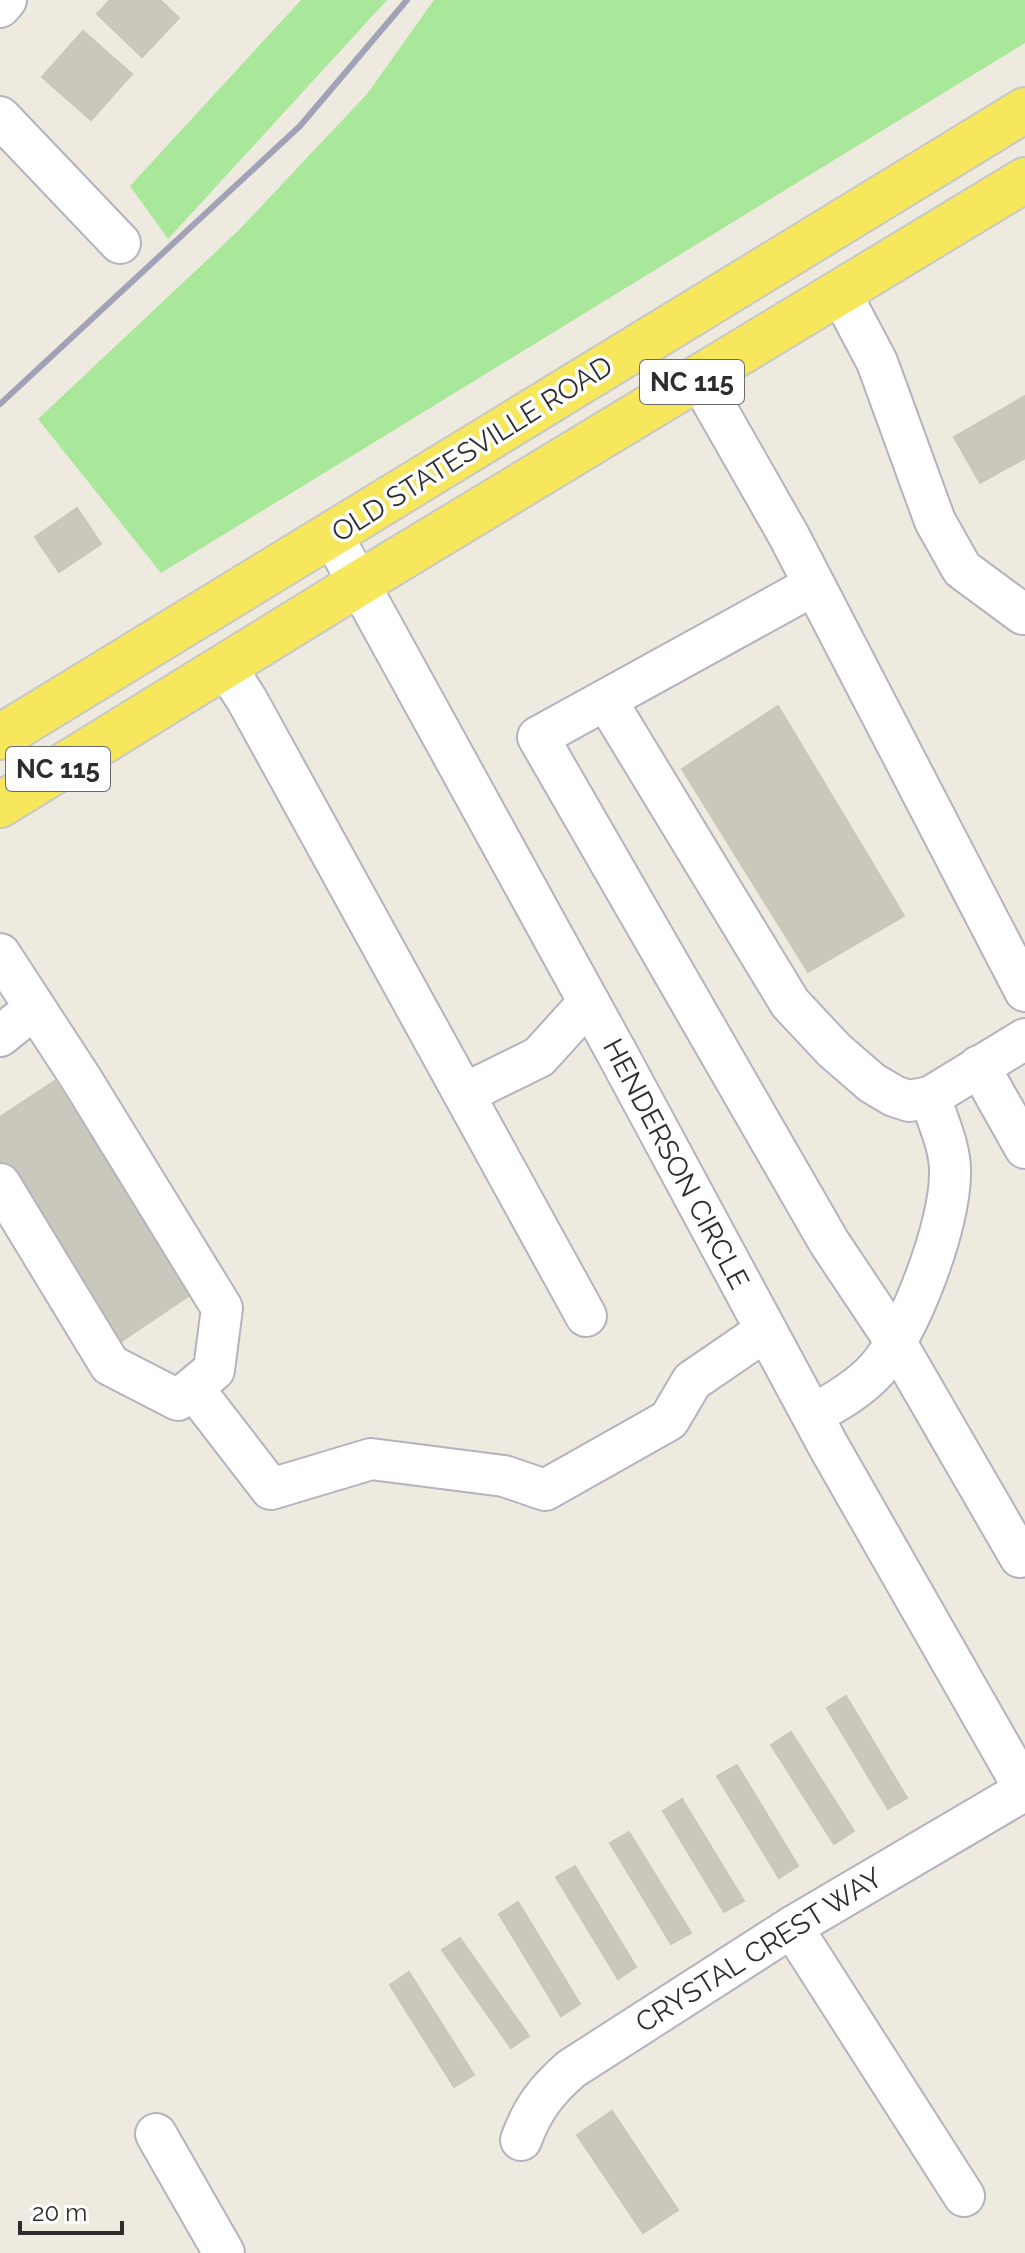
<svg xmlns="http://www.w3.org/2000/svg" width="1025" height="2253" font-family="Raleway,sans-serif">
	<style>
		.green { fill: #a9e79a }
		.building { fill: #cac8bd; stroke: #cac6b8; stroke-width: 2 }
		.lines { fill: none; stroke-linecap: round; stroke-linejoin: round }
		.minor-casing { stroke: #b3b3c0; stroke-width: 44 }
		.major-casing { stroke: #c8c8c8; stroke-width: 48 }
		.minor { stroke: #fff; stroke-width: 40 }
		.major { stroke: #f6e75c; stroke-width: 44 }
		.rail { stroke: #a1a1b7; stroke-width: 6 }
		.labels { text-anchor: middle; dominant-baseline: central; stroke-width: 7; stroke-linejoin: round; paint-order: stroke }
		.shield { fill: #fff; stroke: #6c6c6c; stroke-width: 2 }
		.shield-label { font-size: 26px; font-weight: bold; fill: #2d2d2d }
		.street-label { font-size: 28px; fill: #2d2d2d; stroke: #fff }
	</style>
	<rect width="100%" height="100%" fill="#eeeadf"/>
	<g class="green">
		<polygon points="301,0 387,0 168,239 130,186"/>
		<polygon points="434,0 1025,0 1025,43 161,573 38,419 239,230 367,94"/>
	</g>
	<g class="building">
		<polygon points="110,0 160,0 179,18 142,57 97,14"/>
		<polygon points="83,31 132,74 91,120 42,77"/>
		<polygon points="1025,396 1025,458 980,483 954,437"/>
		<polygon points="77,508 101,544 59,572 35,537"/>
		<polygon points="778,706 904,916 808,972 682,769"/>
		<polygon points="55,1081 193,1293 117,1344 0,1168 0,1117"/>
		<polygon points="846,1696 907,1798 888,1809 827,1708"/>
		<polygon points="791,1732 854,1831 834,1844 771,1745"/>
		<polygon points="737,1765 798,1866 779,1878 717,1776"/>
		<polygon points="682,1799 744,1901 724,1912 663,1811"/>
		<polygon points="629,1832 691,1933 671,1944 610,1843"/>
		<polygon points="575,1866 636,1967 618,1979 556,1877"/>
		<polygon points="518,1902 580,2004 561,2016 499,1914"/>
		<polygon points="460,1938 529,2036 511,2048 442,1950"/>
		<polygon points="409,1972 474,2075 454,2087 390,1985"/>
		<polygon points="612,2111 678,2210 643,2233 577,2135"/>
	</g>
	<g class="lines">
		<defs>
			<g id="minor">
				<polyline points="0,7 6,0"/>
				<polyline points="0,117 120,243"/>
				<polyline points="840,292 877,362 935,521 962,569 1023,614"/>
				<polyline points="699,378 789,536 1025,991"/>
				<polyline points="332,535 618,1055 829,1447 1025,1790"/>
				<polyline points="814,585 538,737 829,1242 895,1341 1020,1557 1025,1554"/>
				<polyline points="225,666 247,700 586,1316"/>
				<polyline points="606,700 790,1003 834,1050 872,1083 894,1096 909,1101 930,1097"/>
				<polyline points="0,954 82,1080 222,1308 214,1370 178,1400 110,1365 0,1184"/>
				<polyline points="0,1036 35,1008"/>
				<polyline points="979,1066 1025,1148"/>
				<polyline points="464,1094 539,1057 589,1002"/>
				<polyline points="193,1388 271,1489 371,1459 504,1476 545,1490 669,1420 692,1381 765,1331"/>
				<path d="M812,1415C835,1403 859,1389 877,1369C910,1332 950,1225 950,1174C951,1148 938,1122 930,1097L1025,1039"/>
				<polyline points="792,1927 964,2196"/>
				<polyline points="156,2134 224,2253"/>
				<path d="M521,2140C533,2108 546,2091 571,2069L792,1927L1025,1790"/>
			</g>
			<g id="major">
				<polyline points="0,737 1025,110"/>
				<polyline points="0,805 358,584 1025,180"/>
			</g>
		</defs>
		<use href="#minor" class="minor-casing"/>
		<use href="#major" class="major-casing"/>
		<use href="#minor" class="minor"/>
		<use href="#major" class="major"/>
		<polyline class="rail" points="0,404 300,126 407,0"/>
	</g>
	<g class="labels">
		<g class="shield">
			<rect x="640" y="360" width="104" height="44" rx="6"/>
			<rect x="6" y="747" width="104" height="44" rx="6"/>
		</g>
		<g class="shield-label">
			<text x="692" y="382">NC 115</text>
			<text x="58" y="769">NC 115</text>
		</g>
		<g class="street-label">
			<text transform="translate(472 449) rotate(-32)">OLD STATESVILLE ROAD</text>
			<text transform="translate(676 1164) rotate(62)">HENDERSON CIRCLE</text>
			<text transform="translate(759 1950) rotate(-32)">CRYSTAL CREST WAY</text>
		</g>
	</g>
	<path d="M20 2221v12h102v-12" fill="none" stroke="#2d2d2d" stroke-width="4"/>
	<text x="32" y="2221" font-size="24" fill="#2d2d2d" stroke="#ffffff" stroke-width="6" paint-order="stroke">20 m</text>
</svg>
